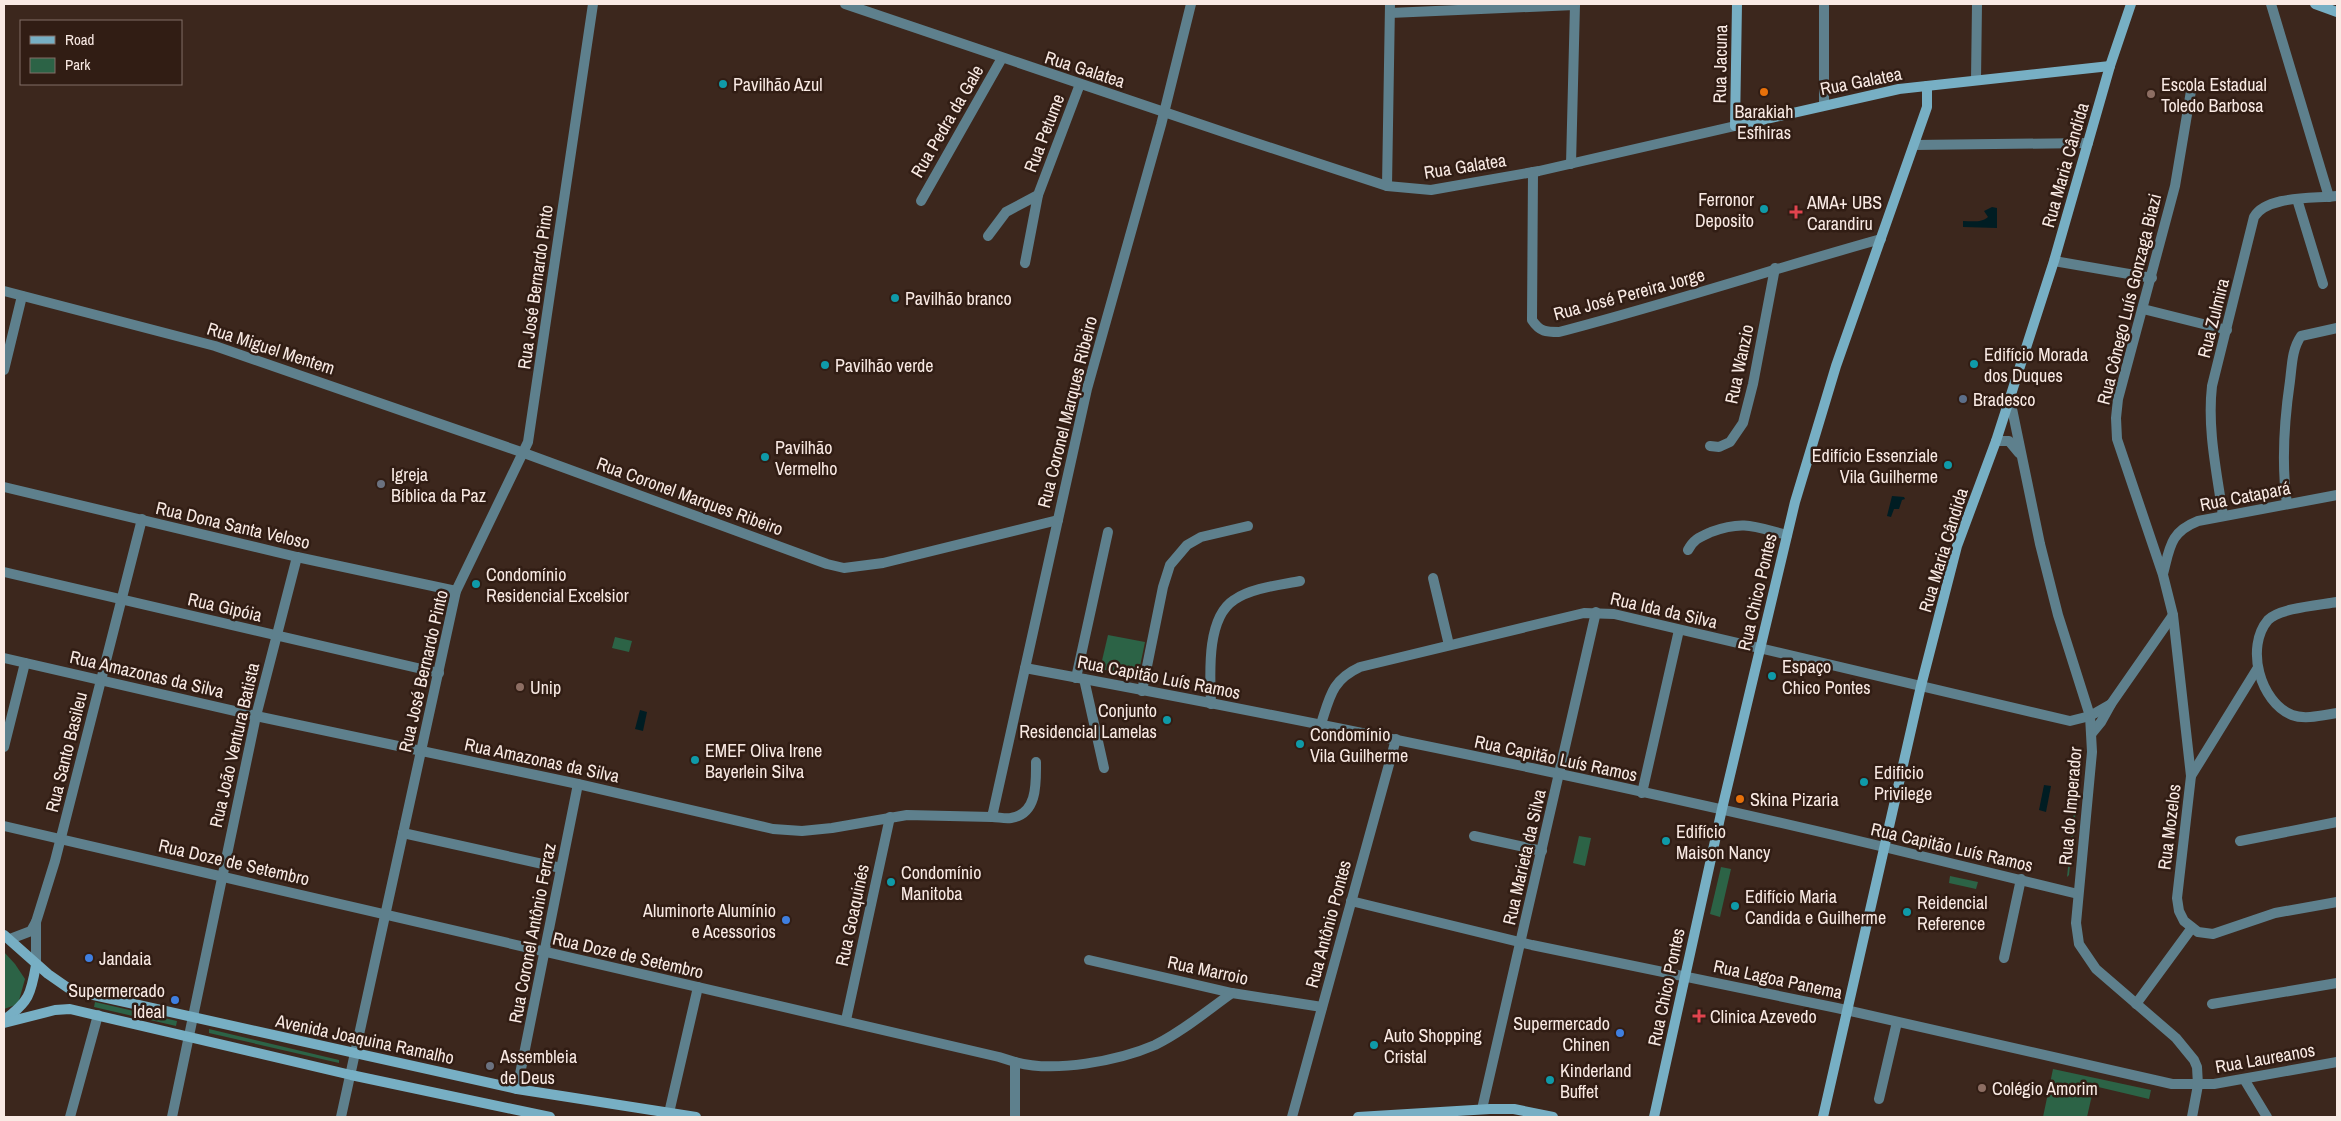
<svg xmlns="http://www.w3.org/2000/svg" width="2341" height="1121" font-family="'Archivo Narrow',sans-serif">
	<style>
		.green { fill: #2c6346 }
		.water { fill: #001d23 }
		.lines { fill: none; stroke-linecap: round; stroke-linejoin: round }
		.minor { stroke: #5e808d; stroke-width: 10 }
		.tertiary { stroke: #5e808d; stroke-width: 10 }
		.secondary { stroke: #77afc4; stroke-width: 10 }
		.culture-dot { fill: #0f9aa8; stroke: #311d14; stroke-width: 2 }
		.food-dot { fill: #e8710a; stroke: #311d14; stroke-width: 2 }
		.education-dot { fill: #8d6e63; stroke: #311d14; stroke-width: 2 }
		.health-dot { fill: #e0444e; stroke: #311d14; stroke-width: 2 }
		.service-dot { fill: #5c6f8a; stroke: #311d14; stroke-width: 2 }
		.worship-dot { fill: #6b7280; stroke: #311d14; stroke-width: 2 }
		.shop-dot { fill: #3f7fe0; stroke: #311d14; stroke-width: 2 }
		.labels { text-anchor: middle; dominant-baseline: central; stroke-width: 5; stroke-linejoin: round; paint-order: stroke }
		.street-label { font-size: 18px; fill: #f9eae4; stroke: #311d14 }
		.poi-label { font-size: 18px; fill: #f9eae4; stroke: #311d14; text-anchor: start }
	</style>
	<rect width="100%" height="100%" fill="#3c271d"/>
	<g class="green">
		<polygon points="1108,635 1145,642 1138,676 1100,669"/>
		<polygon points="615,637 632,641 629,652 612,648"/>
		<polygon points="2076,790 2078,790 2069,875 2067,877"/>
		<polygon points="1579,836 1591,838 1585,866 1573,863"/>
		<polygon points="1721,867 1731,869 1720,917 1710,914"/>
		<polygon points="1950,876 1978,882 1976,889 1949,883"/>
		<polygon points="4,952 15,964 25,979 18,1004 4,1009"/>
		<polygon points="95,1002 177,1021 176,1026 94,1007"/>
		<polygon points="209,1029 339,1060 339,1063 209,1033"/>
		<polygon points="2053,1069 2151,1090 2149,1099 2094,1086 2087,1117 2043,1117"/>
	</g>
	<g class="water">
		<path d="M1992,207L1997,208V228L1963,227V221C1972,221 1981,223 1988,217L1984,211Z"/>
		<polygon points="1892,496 1904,497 1905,499 1902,500 1899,509 1894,509 1891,517 1887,516"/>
		<polygon points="640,710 647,712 643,731 635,729"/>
		<polygon points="2044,785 2051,786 2046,812 2039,810"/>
	</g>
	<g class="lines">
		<g class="minor">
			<polyline points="1824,4 1824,105"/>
			<polyline points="2271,4 2329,197"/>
			<polyline points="1390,13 1575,5"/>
			<polyline points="1976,80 1977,4"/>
			<polyline points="2192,85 2175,186 2118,399 2116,418 2117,439 2163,575 2173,615 2191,776 2177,898 2179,911 2184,921 2198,932 2213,934 2275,913 2337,902"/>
			<polyline points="1914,145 2088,143"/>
			<polyline points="1571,164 1575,4"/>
			<path d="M1533,172L1532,320C1540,332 1546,332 1559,332C1667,304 1773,269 1881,239"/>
			<polyline points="1387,186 1390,4"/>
			<polyline points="2297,199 2323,284"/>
			<polyline points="921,201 1002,58"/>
			<polyline points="988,236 1006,212 1038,195 1080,84"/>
			<polyline points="2054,261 2152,278"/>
			<polyline points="1025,263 1038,195"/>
			<polyline points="2143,309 2227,330"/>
			<polyline points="1710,446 1719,447 1730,442 1743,423 1753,384 1775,268"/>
			<path d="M2287,504C2281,462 2284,422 2290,381C2292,365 2292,349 2301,336L2337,328"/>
			<path d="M2223,516C2217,473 2207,429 2212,386L2254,217C2267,195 2314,199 2337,196"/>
			<path d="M1688,550C1694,539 1700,537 1711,532C1744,520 1755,527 1787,535"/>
			<polyline points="4,572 439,673"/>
			<path d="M2163,574C2170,547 2170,532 2198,521L2337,495"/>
			<polyline points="1433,578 1449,645"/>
			<path d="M2337,602C2321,605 2279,608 2268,620C2245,647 2260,702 2292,715C2305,720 2324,715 2337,713"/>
			<polyline points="4,658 256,716"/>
			<polyline points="1076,678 1108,532"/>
			<polyline points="1084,679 1104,768"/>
			<polyline points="1142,691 1163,587 1170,565 1187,545 1201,537 1248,526"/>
			<path d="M1211,704C1210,675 1206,618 1234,600C1251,588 1280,585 1300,581"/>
			<path d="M1321,724C1330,696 1332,680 1360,667L1584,613L1614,614L2070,721L2090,716L2111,704"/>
			<polyline points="2092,733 2101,722 2111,704 2173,615"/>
			<polyline points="4,747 25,663"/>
			<polyline points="2191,776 2257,669"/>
			<polyline points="1642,793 1679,630"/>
			<path d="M992,817C998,817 1005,819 1011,818C1038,814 1036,782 1036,762"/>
			<polyline points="403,833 561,868"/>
			<polyline points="1474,836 1542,851"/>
			<polyline points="2240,841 2337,822"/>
			<polyline points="1884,847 2078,894"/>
			<polyline points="1351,901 1532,945 1837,1008 2172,1084 2214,1084 2337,1062"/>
			<polyline points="10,939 31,931 36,922"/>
			<polyline points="2004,958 2021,879"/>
			<polyline points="1089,960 1232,993 1322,1007"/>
			<polyline points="36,965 36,922 55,861 142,519"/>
			<polyline points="2136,1004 2191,929"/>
			<polyline points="2212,1004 2337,983"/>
			<path d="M1015,1062C1054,1073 1118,1061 1155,1045C1182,1032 1208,1010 1232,993"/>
			<polyline points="2244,1079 2267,1117"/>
			<polyline points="517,1089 578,784"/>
			<polyline points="1879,1099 1897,1022"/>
			<polyline points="1482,1109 1596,612"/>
			<polyline points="669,1113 698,987"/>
			<polyline points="70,1117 98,1015"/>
			<polyline points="1292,1117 1396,739"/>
		</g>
		<g class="tertiary">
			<polyline points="845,4 1238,137 1387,186 1431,190 1539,171 1735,126"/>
			<polyline points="4,291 215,346 524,453 827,564 844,568 883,563 1058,520"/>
			<polyline points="4,370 22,296"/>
			<polyline points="2010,399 2040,544 2058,615 2090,716 2092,752 2076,923 2079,944 2096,969 2176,1038 2194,1060 2197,1067 2198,1085 2192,1117"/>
			<polyline points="1996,441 2009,441 2019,453"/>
			<polyline points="4,487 297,557 456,591"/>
			<path d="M1025,668C1312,721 1599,779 1884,847"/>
			<polyline points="256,716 578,784 773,829 802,831 832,828 907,815 992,817 1087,389 1161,125 1191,4"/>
			<polyline points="4,826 999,1057 1015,1062 1015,1117"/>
			<polyline points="846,1020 890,817"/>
			<polyline points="172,1117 256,716 297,557"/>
			<polyline points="341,1117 456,591 528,442 593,4"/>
		</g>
		<g class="secondary">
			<polyline points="1737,4 1735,126 1899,89 2110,66"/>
			<polyline points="2315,4 2337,12"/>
			<polyline points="4,935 48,974 71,990 517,1089 696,1117"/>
			<path d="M4,1020C29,1002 31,994 36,965"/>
			<polyline points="4,1023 55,1010 70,1009 351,1075 550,1117"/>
			<polyline points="1358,1117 1490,1109 1514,1109 1553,1117"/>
			<polyline points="1654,1117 1722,809 1795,502 1836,366 1927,107 1927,86"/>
			<polyline points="1823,1117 1921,686 1957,546 1996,441 2054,261 2110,66 2131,4"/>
		</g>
	</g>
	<g class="culture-dot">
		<circle cx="723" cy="84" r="5"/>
		<circle cx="1764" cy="209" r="5"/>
		<circle cx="895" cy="298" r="5"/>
		<circle cx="1974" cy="364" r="5"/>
		<circle cx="825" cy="365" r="5"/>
		<circle cx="765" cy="457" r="5"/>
		<circle cx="1948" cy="465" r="5"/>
		<circle cx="476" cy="584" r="5"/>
		<circle cx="1772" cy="676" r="5"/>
		<circle cx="1167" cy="720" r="5"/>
		<circle cx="1300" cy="744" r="5"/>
		<circle cx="695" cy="760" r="5"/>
		<circle cx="1864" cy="782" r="5"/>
		<circle cx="1666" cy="841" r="5"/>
		<circle cx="891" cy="882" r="5"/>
		<circle cx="1735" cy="906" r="5"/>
		<circle cx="1907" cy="912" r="5"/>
		<circle cx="1374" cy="1045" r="5"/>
		<circle cx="1550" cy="1080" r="5"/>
	</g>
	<g class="food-dot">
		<circle cx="1764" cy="92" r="5"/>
		<circle cx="1740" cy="799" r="5"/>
	</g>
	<g class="education-dot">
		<circle cx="2151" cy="94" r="5"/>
		<circle cx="520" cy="687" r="5"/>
		<circle cx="1982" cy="1088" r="5"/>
	</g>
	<g class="health-dot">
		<path d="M1793.5 204.5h5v5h5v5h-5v5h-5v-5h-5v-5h5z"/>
		<path d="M1696.5 1008.5h5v5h5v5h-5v5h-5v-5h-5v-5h5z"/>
	</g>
	<circle class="service-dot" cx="1963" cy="399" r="5"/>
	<g class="worship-dot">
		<circle cx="381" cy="484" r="5"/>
		<circle cx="490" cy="1066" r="5"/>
	</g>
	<g class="shop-dot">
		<circle cx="786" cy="920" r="5"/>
		<circle cx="89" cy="958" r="5"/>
		<circle cx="175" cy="1000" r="5"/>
		<circle cx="1620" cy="1033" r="5"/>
	</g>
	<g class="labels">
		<g class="street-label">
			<text transform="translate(1720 64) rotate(-89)">Rua Jacuna</text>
			<text transform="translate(1085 69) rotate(18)">Rua Galatea</text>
			<text transform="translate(1861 81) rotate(-11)">Rua Galatea</text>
			<text transform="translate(947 121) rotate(-60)">Rua Pedra da Gale</text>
			<text transform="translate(1044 133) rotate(-69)">Rua Petume</text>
			<text transform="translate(2065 165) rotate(-74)">Rua Maria Cândida</text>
			<text transform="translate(1465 166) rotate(-9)">Rua Galatea</text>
			<text transform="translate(535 287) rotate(-82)">Rua José Bernardo Pinto</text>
			<text transform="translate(1629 294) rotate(-15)">Rua José Pereira Jorge</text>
			<text transform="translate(2129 299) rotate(-76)">Rua Cônego Luís Gonzaga Biazi</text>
			<text transform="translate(2213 318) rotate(-76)">Rua Zulmira</text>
			<text transform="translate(271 348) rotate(18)">Rua Miguel Mentem</text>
			<text transform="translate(1739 364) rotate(-78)">Rua Wanzio</text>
			<text transform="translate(1067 412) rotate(-76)">Rua Coronel Marques Ribeiro</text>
			<text transform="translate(690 496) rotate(20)">Rua Coronel Marques Ribeiro</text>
			<text transform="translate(2245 496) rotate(-11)">Rua Catapará</text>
			<text transform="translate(233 525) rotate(13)">Rua Dona Santa Veloso</text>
			<text transform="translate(1943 550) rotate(-73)">Rua Maria Cândida</text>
			<text transform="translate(1757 592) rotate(-77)">Rua Chico Pontes</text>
			<text transform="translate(225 607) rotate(13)">Rua Gipóia</text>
			<text transform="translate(1664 610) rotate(13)">Rua Ida da Silva</text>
			<text transform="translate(423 671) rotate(-77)">Rua José Bernardo Pinto</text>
			<text transform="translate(147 674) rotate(13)">Rua Amazonas da Silva</text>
			<text transform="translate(1159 677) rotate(11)">Rua Capitão Luís Ramos</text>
			<text transform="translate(234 745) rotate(-77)">Rua João Ventura Batista</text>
			<text transform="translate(66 752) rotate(-76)">Rua Santo Basileu</text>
			<text transform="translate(1556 758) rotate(12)">Rua Capitão Luís Ramos</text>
			<text transform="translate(542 760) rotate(12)">Rua Amazonas da Silva</text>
			<text transform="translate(2070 806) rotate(-85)">Rua do Imperador</text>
			<text transform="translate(2169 827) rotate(-83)">Rua Mozelos</text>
			<text transform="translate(1952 847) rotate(13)">Rua Capitão Luís Ramos</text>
			<text transform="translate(1524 857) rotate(-77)">Rua Marieta da Silva</text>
			<text transform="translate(234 862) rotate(13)">Rua Doze de Setembro</text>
			<text transform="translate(852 915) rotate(-78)">Rua Goaquinés</text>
			<text transform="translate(1328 924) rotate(-75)">Rua Antônio Pontes</text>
			<text transform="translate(532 933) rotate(-79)">Rua Coronel Antônio Ferraz</text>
			<text transform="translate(628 955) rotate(13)">Rua Doze de Setembro</text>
			<text transform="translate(1208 970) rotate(12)">Rua Marroio</text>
			<text transform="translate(1778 979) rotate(12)">Rua Lagoa Panema</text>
			<text transform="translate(1666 987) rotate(-78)">Rua Chico Pontes</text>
			<text transform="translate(365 1039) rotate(12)">Avenida Joaquina Ramalho</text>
			<text transform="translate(2265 1058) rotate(-10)">Rua Laureanos</text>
		</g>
		<g class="poi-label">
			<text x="733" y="84">Pavilhão Azul</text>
			<text x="2161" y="84">Escola Estadual<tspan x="2161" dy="21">Toledo Barbosa</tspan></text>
			<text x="1764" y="111" text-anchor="middle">Barakiah<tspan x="1764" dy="21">Esfhiras</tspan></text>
			<text x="1754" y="199" text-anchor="end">Ferronor<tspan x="1754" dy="21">Deposito</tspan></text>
			<text x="1807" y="202">AMA+ UBS<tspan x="1807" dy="21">Carandiru</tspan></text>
			<text x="905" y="298">Pavilhão branco</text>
			<text x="1984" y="354">Edifício Morada<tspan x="1984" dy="21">dos Duques</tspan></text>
			<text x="835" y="365">Pavilhão verde</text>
			<text x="1973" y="399">Bradesco</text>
			<text x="775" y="447">Pavilhão<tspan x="775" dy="21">Vermelho</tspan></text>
			<text x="1938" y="455" text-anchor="end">Edifício Essenziale<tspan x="1938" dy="21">Vila Guilherme</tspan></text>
			<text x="391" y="474">Igreja<tspan x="391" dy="21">Bíblica da Paz</tspan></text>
			<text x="486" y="574">Condomínio<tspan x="486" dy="21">Residencial Excelsior</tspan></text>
			<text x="1782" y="666">Espaço<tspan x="1782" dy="21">Chico Pontes</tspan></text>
			<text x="530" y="687">Unip</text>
			<text x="1157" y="710" text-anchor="end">Conjunto<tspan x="1157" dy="21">Residencial Lamelas</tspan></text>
			<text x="1310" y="734">Condomínio<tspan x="1310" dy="21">Vila Guilherme</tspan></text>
			<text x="705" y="750">EMEF Oliva Irene<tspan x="705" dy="21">Bayerlein Silva</tspan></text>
			<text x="1874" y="772">Edificio<tspan x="1874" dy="21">Privilege</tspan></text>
			<text x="1750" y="799">Skina Pizaria</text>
			<text x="1676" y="831">Edifício<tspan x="1676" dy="21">Maison Nancy</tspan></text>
			<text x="901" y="872">Condomínio<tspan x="901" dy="21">Manitoba</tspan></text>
			<text x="1745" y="896">Edifício Maria<tspan x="1745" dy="21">Candida e Guilherme</tspan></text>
			<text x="1917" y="902">Reidencial<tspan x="1917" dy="21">Reference</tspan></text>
			<text x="776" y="910" text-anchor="end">Aluminorte Alumínio<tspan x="776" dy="21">e Acessorios</tspan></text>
			<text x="99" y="958">Jandaia</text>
			<text x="165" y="990" text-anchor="end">Supermercado<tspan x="165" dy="21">Ideal</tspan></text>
			<text x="1710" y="1016">Clinica Azevedo</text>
			<text x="1610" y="1023" text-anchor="end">Supermercado<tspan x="1610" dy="21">Chinen</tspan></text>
			<text x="1384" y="1035">Auto Shopping<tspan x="1384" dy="21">Cristal</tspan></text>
			<text x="500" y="1056">Assembleia<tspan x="500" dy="21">de Deus</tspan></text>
			<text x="1560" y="1070">Kinderland<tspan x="1560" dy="21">Buffet</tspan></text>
			<text x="1992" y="1088">Colégio Amorim</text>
		</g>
	</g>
	<rect width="2341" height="1121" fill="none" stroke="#f9eae4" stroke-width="10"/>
	<rect x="20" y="20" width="162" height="65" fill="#311d14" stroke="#816f67"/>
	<rect x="30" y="36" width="25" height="8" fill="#77afc4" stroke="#816f67"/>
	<text x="65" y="45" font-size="15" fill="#f9eae4">Road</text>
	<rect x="30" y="58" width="25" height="15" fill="#2c6346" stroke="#816f67"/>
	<text x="65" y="70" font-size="15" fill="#f9eae4">Park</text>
</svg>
